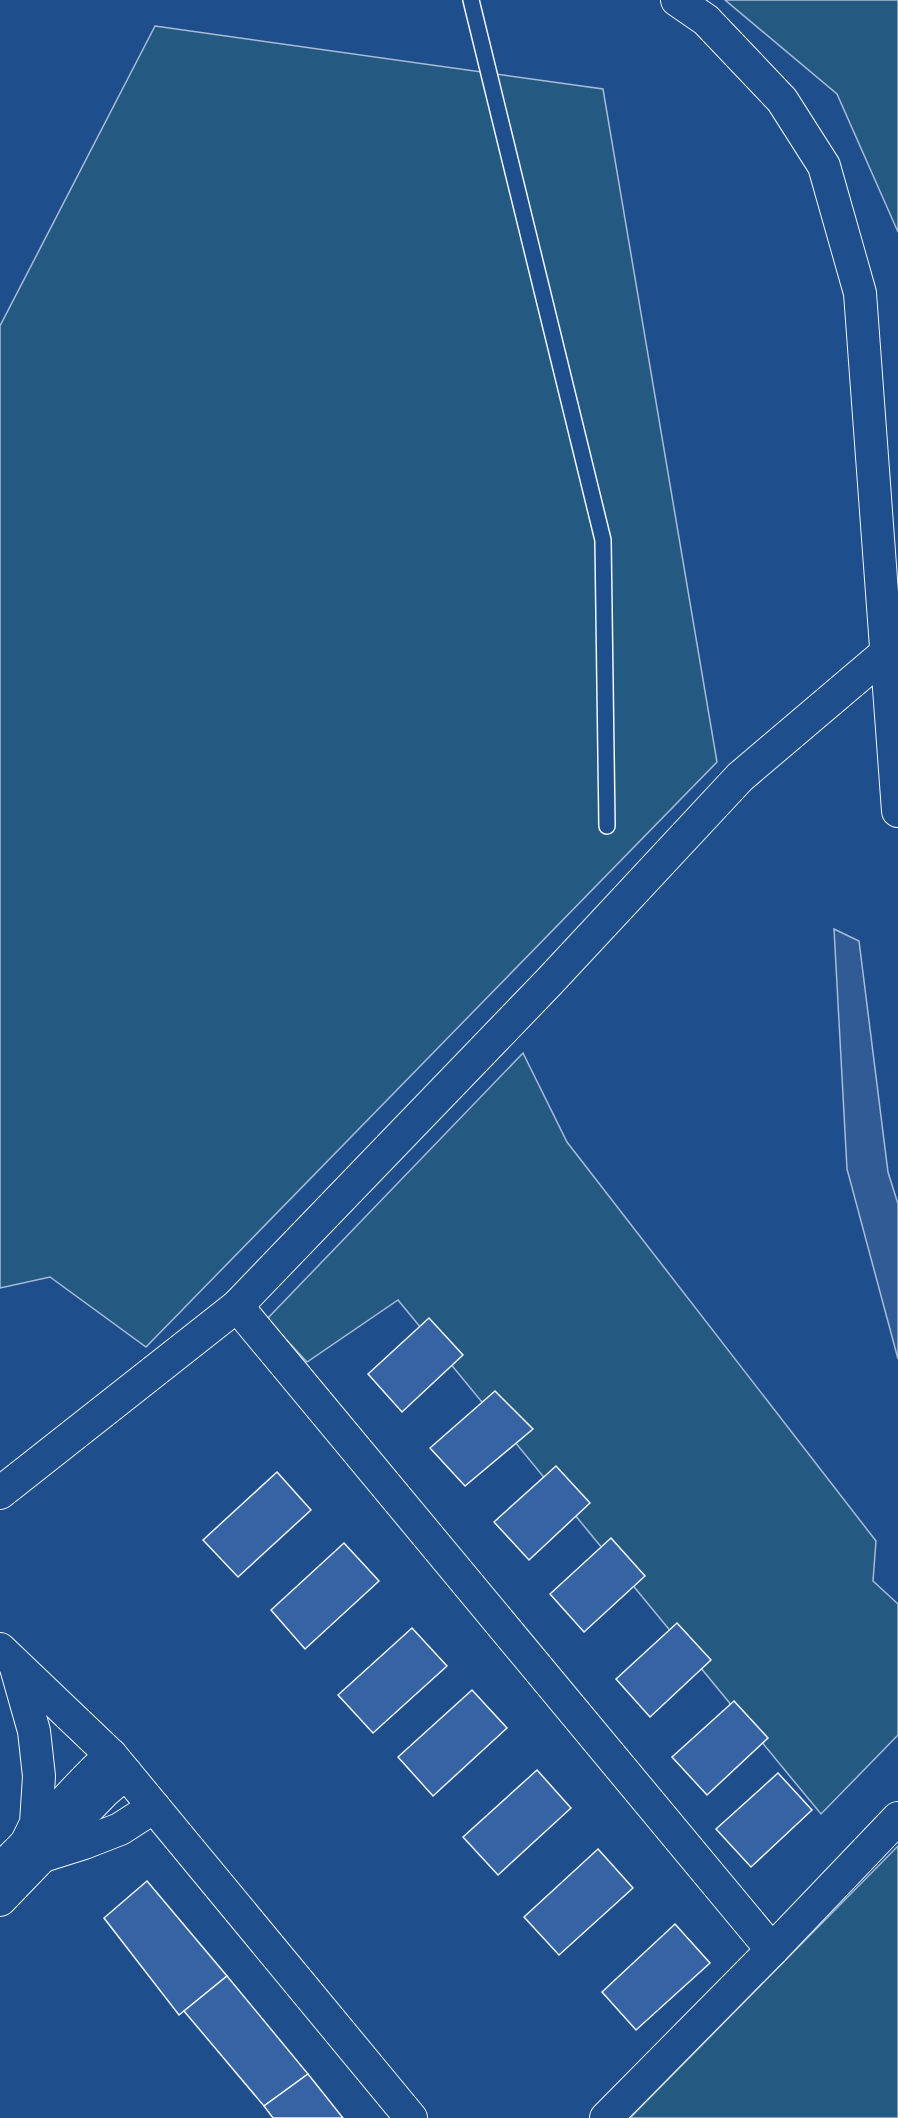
<svg xmlns="http://www.w3.org/2000/svg" width="898" height="2118" font-family="'Fira Sans Condensed',sans-serif">
	<style>
		.green { fill: #245a82; stroke: #a8bbd7; stroke-width: 1.5 }
		.parking { fill: #305b95; stroke: #a8bbd7; stroke-width: 1.5 }
		.building { fill: #3563a3; stroke: #f2f6ff; stroke-width: 1.5 }
		.lines { fill: none; stroke-linecap: round; stroke-linejoin: round }
		.lane-casing { stroke: #f2f6ff; stroke-width: 18 }
		.street-casing { stroke: #f2f6ff; stroke-width: 34 }
		.lane { stroke: #1f4e8c; stroke-width: 15 }
		.street { stroke: #1f4e8c; stroke-width: 32 }
	</style>
	<rect width="100%" height="100%" fill="#1f4e8c"/>
	<g class="green">
		<polygon points="725,0 898,0 898,232 837,94"/>
		<polygon points="155,26 603,89 717,762 146,1347 50,1277 0,1288 0,326"/>
		<polygon points="523,1053 567,1142 876,1541 873,1581 898,1604 898,1735 821,1814 398,1300 307,1362 267,1319"/>
		<polygon points="898,1846 898,2118 630,2118"/>
	</g>
	<polygon class="parking" points="834,929 859,941 888,1172 898,1204 898,1359 847,1169"/>
	<g class="building">
		<polygon points="429,1318 463,1355 402,1412 368,1374"/>
		<polygon points="495,1391 533,1429 465,1486 430,1448"/>
		<polygon points="556,1466 590,1503 529,1560 494,1522"/>
		<polygon points="277,1472 311,1510 238,1577 203,1540"/>
		<polygon points="611,1538 645,1576 584,1632 550,1594"/>
		<polygon points="344,1543 379,1581 305,1649 271,1610"/>
		<polygon points="677,1623 711,1660 650,1717 616,1679"/>
		<polygon points="412,1628 447,1666 373,1733 338,1695"/>
		<polygon points="472,1690 507,1728 433,1796 398,1757"/>
		<polygon points="734,1701 768,1738 707,1795 672,1757"/>
		<polygon points="537,1770 571,1808 498,1875 463,1837"/>
		<polygon points="778,1773 812,1810 751,1867 716,1829"/>
		<polygon points="598,1849 633,1888 559,1955 524,1917"/>
		<polygon points="147,1881 227,1976 179,2015 104,1918"/>
		<polygon points="675,1924 710,1963 636,2030 602,1992"/>
		<polygon points="227,1976 308,2074 264,2106 184,2011"/>
		<polygon points="308,2074 343,2118 273,2118 264,2106"/>
	</g>
	<g class="lines">
		<defs>
			<polyline id="lane" points="471,0 603,540 607,826"/>
			<g id="street">
				<polyline points="677,0 706,20 782,100 824,166 860,293 898,811"/>
				<polyline points="237,1306 772,1950"/>
				<polyline points="0,1493 237,1306 549,982 740,777 886,653 898,647"/>
				<polyline points="0,1649 111,1755 411,2118"/>
				<polyline points="15,1664 34,1731 39,1776 36,1823 24,1848"/>
				<polyline points="46,1855 84,1843 120,1829 154,1807"/>
				<path d="M0,1869C40,1833 71,1790 111,1755"/>
				<polyline points="0,1900 105,1791 126,1773"/>
				<polyline points="606,2118 772,1950 898,1818"/>
			</g>
		</defs>
		<use href="#lane" class="lane-casing"/>
		<use href="#street" class="street-casing"/>
		<use href="#lane" class="lane"/>
		<use href="#street" class="street"/>
	</g>
</svg>
